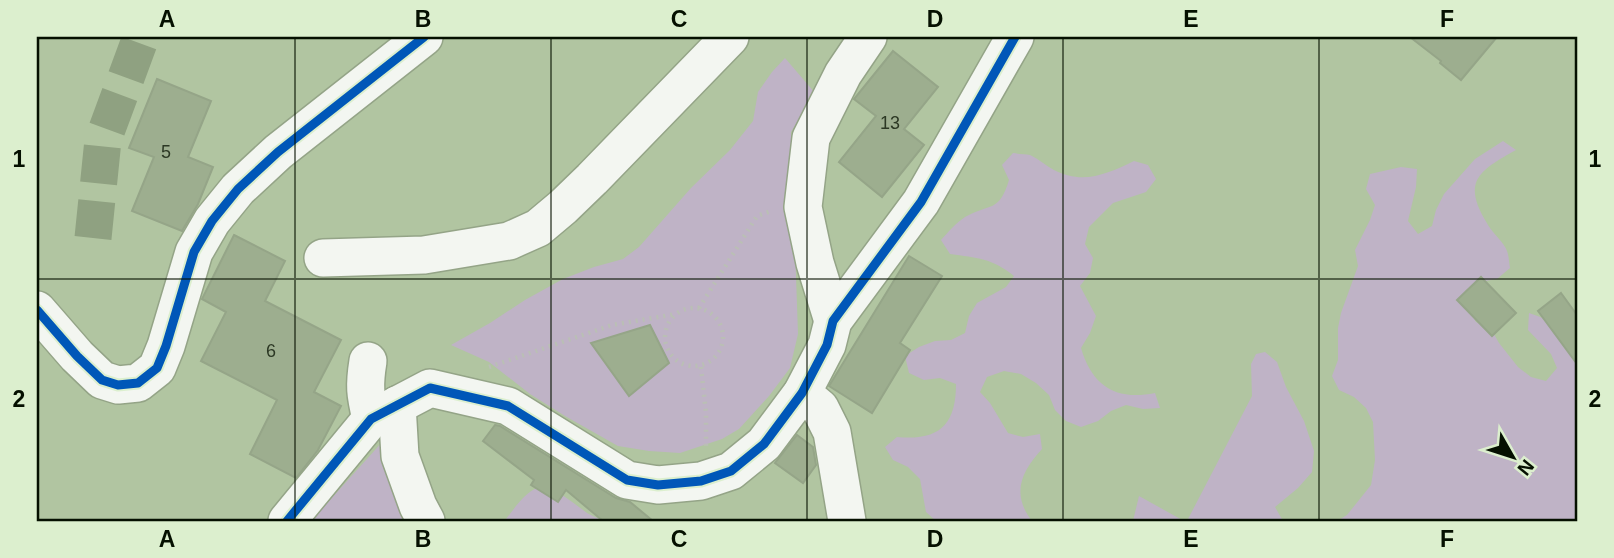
<svg xmlns="http://www.w3.org/2000/svg" width="1614" height="558" font-family="Helvetica,sans-serif">
	<style>
		.green { fill: #bfb3c6 }
		.building { fill: #9dae8f; stroke: #95a588; stroke-width: 2 }
		.lines { fill: none; stroke-linecap: round; stroke-linejoin: round }
		.minor-tunnel { stroke: #8fa181; stroke-width: 37; stroke-dasharray: 37 18; stroke-linecap: butt }
		.minor-casing { stroke: #94a487; stroke-width: 40 }
		.path { stroke: #babfb5; stroke-width: 4.5; stroke-dasharray: 2 5; stroke-linecap: butt }
		.minor { stroke: #f3f6f1; stroke-width: 37 }
		.cycleway-casing { stroke: #dcefce; stroke-width: 13 }
		.cycleway { stroke: #0057b8; stroke-width: 9 }
		.grid { fill: none; stroke: #051000; stroke-width: 2; stroke-opacity: 0.55 }
		.labels { text-anchor: middle; dominant-baseline: central; stroke-width: 5; stroke-linejoin: round; paint-order: stroke }
		.number-label { font-size: 18px; fill: #2c3824 }
		.neatline { fill: none; stroke: #051000; stroke-width: 2.5 }
		.grid-label { font-size: 23px; text-anchor: middle; font-weight: bold; fill: #051000 }
	</style>
	<rect width="100%" height="100%" fill="#b1c5a1"/>
	<g class="green">
		<polygon points="785,58 815,93 791,132 798,334 790,368 769,396 739,429 722,439 680,453 649,451 618,446 565,416 530,394 489,362 451,345 490,323 525,300 563,279 594,267 623,259 639,247 691,188 730,150 753,121 758,92 772,72"/>
		<path d="M1503,141L1516,150C1478,171 1461,182 1488,225C1493,234 1504,242 1507,251C1509,256 1509,263 1510,268L1497,279L1479,282L1465,291L1467,307L1476,322L1491,329L1499,343L1518,367L1531,377L1546,381L1557,368L1551,354L1528,330L1529,313L1543,318L1577,353V521H1337L1347,515L1371,485L1375,460L1373,422L1366,408L1354,397L1339,390L1332,376L1338,360V328L1341,313L1358,266L1355,250L1370,220L1375,205L1366,189L1370,174L1401,167L1417,169L1416,187L1408,221L1418,234L1432,226L1436,210L1444,194L1475,159Z"/>
		<path d="M1013,153C1019,154 1025,154 1030,155C1039,159 1046,166 1054,170C1083,185 1107,174 1134,161L1148,165L1156,179L1146,192L1113,203L1089,227L1085,244L1093,258L1090,273L1080,286L1096,316L1090,333L1081,348C1092,386 1116,401 1155,393L1160,408L1143,409L1126,405L1111,411L1098,421L1081,427L1066,421L1055,410L1049,395L1036,383L1021,374L1004,371L987,377L980,392L990,403L1008,433L1023,437L1040,434L1042,449C1021,472 1011,494 1032,521H936L926,512L920,479L908,467L893,460L885,447L897,437C939,441 956,425 956,384L940,378L924,380L909,373L905,356L919,347L935,341L951,340L965,333L969,316L977,303L1006,287L1014,276C992,258 977,258 950,254L941,240C948,232 956,223 965,217C990,203 999,213 1009,180L1002,165Z"/>
		<polygon points="1265,352 1277,362 1286,387 1304,421 1314,451 1312,472 1298,488 1275,507 1283,521 1187,521 1252,396 1251,364 1256,354"/>
		<polygon points="384,440 412,521 311,521"/>
		<path d="M547,485C561,494 574,503 587,513C592,516 598,518 603,521H507L506,519C518,504 527,488 547,485Z"/>
		<polygon points="1139,496 1184,521 1133,521"/>
	</g>
	<g class="building">
		<polygon points="1410,37 1497,37 1461,80 1440,63 1441,61"/>
		<polygon points="893,51 938,87 904,129 924,145 882,197 839,162 876,116 854,99"/>
		<polygon points="157,79 211,101 188,157 213,167 198,204 182,231 132,211 154,157 129,148"/>
		<polygon points="234,235 285,261 265,301 341,340 314,392 341,406 318,450 296,478 250,454 277,400 201,361 226,312 202,299"/>
		<polygon points="909,256 942,276 900,343 910,350 872,413 829,386"/>
		<polygon points="1481,277 1516,313 1492,336 1457,300"/>
		<polygon points="1561,293 1577,315 1577,364 1538,311"/>
		<polygon points="650,325 669,363 629,396 591,343"/>
		<polygon points="495,425 500,426 616,498 630,502 653,521 603,521 566,490 558,502 531,485 534,480 483,441"/>
		<polygon points="797,435 813,447 816,465 803,483 775,463"/>
	</g>
	<g class="lines">
		<polyline class="minor-tunnel" points="93,238 103,140 141,37"/>
		<defs>
			<g id="minor">
				<polyline points="323,258 424,255 509,241 538,228 563,207 592,179 730,37"/>
				<polyline points="37,310 77,356 102,380 118,385 138,383 157,368 166,346 194,252 212,221 238,189 278,152 424,37"/>
				<polyline points="833,321 815,263 803,207 811,138 843,74 868,37"/>
				<path d="M368,361C364,386 365,394 371,419"/>
				<polyline points="802,393 820,408 832,432 847,521"/>
				<polyline points="397,405 400,456 418,506 426,521"/>
				<polyline points="287,521 371,419 430,388 508,406 627,480 658,485 701,481 731,471 764,444 802,393 827,345 833,321 921,202 1015,37"/>
			</g>
		</defs>
		<use href="#minor" class="minor-casing"/>
		<g class="path">
			<circle cx="694" cy="337" r="29"/>
			<polyline points="699,308 757,216 771,211"/>
			<polyline points="489,367 612,325 676,314"/>
			<polyline points="701,367 706,413 706,446"/>
		</g>
		<use href="#minor" class="minor"/>
		<defs>
			<g id="cycleway">
				<polyline points="37,310 77,356 102,380 118,385 138,383 157,368 166,346 194,252 212,221 238,189 278,152 424,37"/>
				<polyline points="287,521 371,419 430,388 508,406 627,480 658,485 701,481 731,471 764,444 802,393 827,345 833,321 921,202 1015,37"/>
			</g>
		</defs>
		<use href="#cycleway" class="cycleway-casing"/>
		<use href="#cycleway" class="cycleway"/>
	</g>
	<path class="grid" d="M295,37V521M551,37V521M807,37V521M1063,37V521M1319,37V521M37,279H1577"/>
	<g class="labels">
		<g class="number-label">
			<text x="890" y="123">13</text>
			<text x="166" y="152">5</text>
			<text x="271" y="351">6</text>
		</g>
	</g>
	<rect width="1614" height="558" fill="none" stroke="#dcefce" stroke-width="77"/>
	<g transform="translate(1513 457) rotate(129)" stroke="#dcefce" stroke-width="5" paint-order="stroke">
	<path d="M0-5L12 26L0 18L-12 26Z" fill="#051000"/>
	<text y="-10" font-size="19" font-weight="bold" text-anchor="middle" fill="#051000">N</text>
	</g>
	<rect x="38" y="38" width="1538" height="482" class="neatline"/>
	<g class="grid-label">
		<text x="167" y="27">A</text>
		<text x="423" y="27">B</text>
		<text x="679" y="27">C</text>
		<text x="935" y="27">D</text>
		<text x="1191" y="27">E</text>
		<text x="1447" y="27">F</text>
		<text x="19" y="167">1</text>
		<text x="1595" y="167">1</text>
		<text x="19" y="407">2</text>
		<text x="1595" y="407">2</text>
		<text x="167" y="547">A</text>
		<text x="423" y="547">B</text>
		<text x="679" y="547">C</text>
		<text x="935" y="547">D</text>
		<text x="1191" y="547">E</text>
		<text x="1447" y="547">F</text>
	</g>
</svg>
